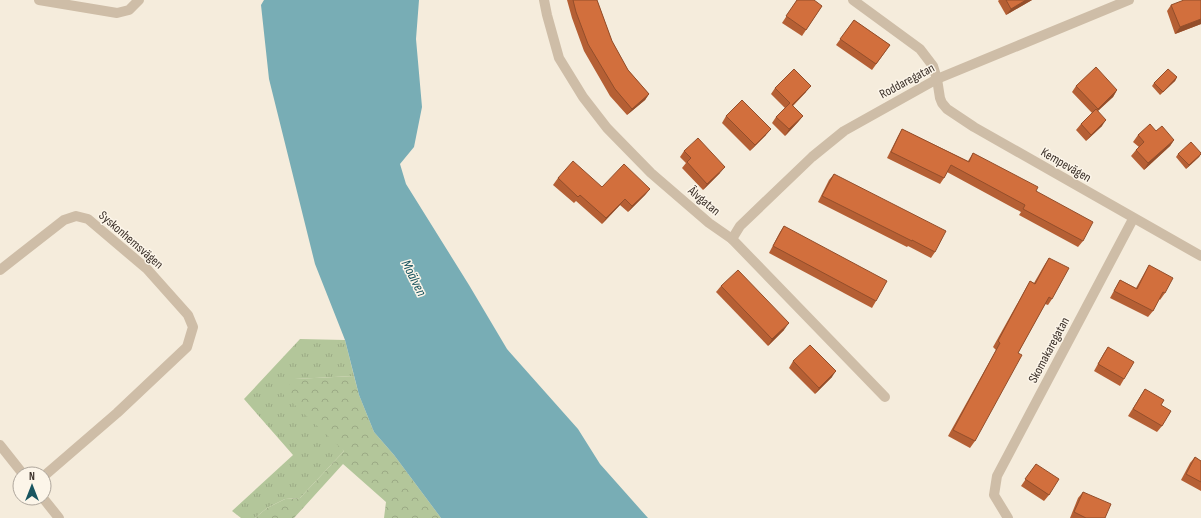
<svg xmlns="http://www.w3.org/2000/svg" width="1201" height="518" font-family="'Sofia Sans Condensed',sans-serif">
	<style>
		.grass { fill: url(#grass-tufts) }
		.forest { fill: url(#forest-crowns) }
		.water { fill: #78adb5 }
		.lines { fill: none; stroke-linecap: round; stroke-linejoin: round }
		.minor { stroke: #cebda7; stroke-width: 10 }
		.wall { fill: #b55f34 }
		.shaded-wall { fill: #934e2b }
		.building { fill: #d26f3d; stroke: #934e2b }
		.labels { text-anchor: middle; dominant-baseline: central; stroke-width: 3; stroke-linejoin: round; paint-order: stroke }
		.street-label { font-size: 13px; fill: #3a2f28; stroke: #fcf5e9 }
		.water-label { font-size: 14px; font-style: italic; fill: #195560; stroke: #fcf5e9 }
	</style>
	<defs>
		<pattern id="grass-tufts" width="24" height="20" patternUnits="userSpaceOnUse"><rect width="24" height="20" fill="#b3c69a"/><path d="M3 7l-1-3M5 7V3M7 7l1-3M15 17l-1-3M17 17v-4M19 17l1-3" fill="none" stroke="#9baa85"/></pattern>
		<pattern id="forest-crowns" width="20" height="18" patternUnits="userSpaceOnUse"><rect width="20" height="18" fill="#b3c69a"/><path d="M2 6a3 3 0 1 1 6 0M12 15a3 3 0 1 1 6 0" fill="none" stroke="#9baa85"/></pattern>
	</defs>
	<rect width="100%" height="100%" fill="#f5ecdc"/>
	<polygon class="grass" points="300,339 345,340 354,376 295,379 344,451 300,498 285,499 267,508 255,518 241,518 232,511 293,455 244,399"/>
	<polygon class="forest" points="354,376 359,395 374,432 394,455 441,518 384,518 386,502 343,464 294,518 255,518 267,508 285,499 300,498 344,451 282,393 294,379"/>
	<polygon class="water" points="264,0 419,0 416,39 422,107 414,147 400,164 406,184 469,285 507,349 578,429 600,464 648,518 441,518 394,455 374,432 359,395 345,340 315,264 269,79 261,5"/>
	<g class="lines">
		<g class="minor">
			<polyline points="39,0 117,13 129,10 139,0"/>
			<polyline points="544,0 547,15 559,58 583,97 607,128 651,173 709,223 732,239 885,397"/>
			<polyline points="853,0 920,49 933,66 937,79 940,98 942,103 947,109 974,127 1201,256"/>
			<polyline points="732,239 740,226 812,157 844,131 937,79 1129,0"/>
			<polyline points="0,270 64,220 76,216 88,219 147,269 188,315 193,327 187,347 117,413 44,476"/>
			<polyline points="0,445 23,474"/>
			<polyline points="43,498 59,518"/>
			<polyline points="1008,518 994,495 997,476 1133,219"/>
		</g>
	</g>
	<g class="wall">
		<polygon points="567,0 597,0 612,41 628,70 649,94 645,100 627,115 610,96 584,51 572,18"/>
		<polygon points="797,0 822,6 802,36 782,23"/>
		<polygon points="999,0 1032,0 1006,15 998,1"/>
		<polygon points="1201,0 1201,24 1175,34 1167,11 1171,5"/>
		<polygon points="854,20 890,45 872,70 836,45"/>
		<polygon points="1177,77 1175,81 1160,95 1152,86 1154,83"/>
		<polygon points="1076,86 1117,90 1113,97 1098,111 1102,126 1086,141 1076,130 1081,124 1092,113 1072,92"/>
		<polygon points="775,88 806,92 793,106 803,116 798,122 785,136 772,123 776,117 785,108 771,94"/>
		<polygon points="726,116 766,135 750,151 722,123"/>
		<polygon points="902,129 968,161 973,153 1036,191 1083,241 1078,247 1019,215 1021,212 947,172 944,178 940,184 887,158 898,136"/>
		<polygon points="1156,131 1174,140 1170,146 1144,170 1131,156 1136,150 1139,147 1133,142 1138,135"/>
		<polygon points="684,151 720,173 703,190 682,168 686,163 680,157"/>
		<polygon points="1178,154 1201,154 1199,157 1186,169 1176,157"/>
		<polygon points="834,174 935,252 931,258 908,246 907,247 818,202 829,180"/>
		<polygon points="558,178 602,187 650,189 645,195 628,212 620,205 602,224 576,201 574,203 553,185"/>
		<polygon points="784,226 876,301 872,308 769,253 780,232"/>
		<polygon points="1049,258 1052,299 1048,305 1045,304 1018,353 975,441 970,448 948,436 996,350 993,347 1026,288 1030,281 1034,283 1045,264"/>
		<polygon points="1149,265 1165,293 1160,300 1159,299 1153,311 1148,317 1110,298 1116,287 1120,280 1136,288 1145,272"/>
		<polygon points="721,286 784,330 768,346 716,292"/>
		<polygon points="1108,347 1124,379 1120,386 1094,371 1104,353"/>
		<polygon points="793,361 832,377 815,394 789,368"/>
		<polygon points="1145,389 1161,405 1162,426 1157,432 1128,416"/>
		<polygon points="1195,457 1201,461 1201,491 1181,480 1190,463"/>
		<polygon points="1036,464 1049,495 1044,501 1021,486"/>
		<polygon points="1083,492 1105,518 1070,518 1078,498"/>
	</g>
	<g class="shaded-wall">
		<polygon points="1026,0 1032,0 1006,15 1011,9"/>
		<polygon points="1201,19 1201,24 1175,34 1180,27"/>
		<polygon points="1177,77 1175,81 1160,95 1163,92"/>
		<polygon points="811,86 806,92 787,111 792,105"/>
		<polygon points="1117,90 1113,97 1093,115 1098,109"/>
		<polygon points="649,94 645,100 627,115 632,109"/>
		<polygon points="803,116 798,122 785,136 789,129"/>
		<polygon points="1106,120 1102,126 1086,141 1091,135"/>
		<polygon points="771,129 766,135 750,151 755,145"/>
		<polygon points="1174,140 1170,146 1144,170 1148,163"/>
		<polygon points="1201,154 1199,157 1186,169 1189,165"/>
		<polygon points="725,167 720,173 703,190 707,184"/>
		<polygon points="650,189 645,195 628,212 632,206"/>
		<polygon points="625,199 620,205 602,224 606,218"/>
		<polygon points="789,323 784,330 768,346 772,339"/>
		<polygon points="836,371 832,377 815,394 819,388"/>
	</g>
	<g class="building">
		<polygon points="573,0 597,0 612,41 628,70 649,94 632,109 615,89 588,44 576,12"/>
		<polygon points="797,0 814,0 822,6 806,30 786,16"/>
		<polygon points="1006,0 1026,0 1011,9"/>
		<polygon points="1184,0 1201,0 1201,19 1180,27 1171,5"/>
		<polygon points="854,20 890,45 876,64 840,39"/>
		<polygon points="1096,67 1117,90 1098,109 1076,86"/>
		<polygon points="794,69 811,86 792,105 803,116 789,129 776,117 790,103 775,88"/>
		<polygon points="1168,69 1177,77 1163,92 1154,83"/>
		<polygon points="742,100 771,129 755,145 726,116"/>
		<polygon points="1096,109 1106,120 1091,135 1081,124"/>
		<polygon points="1150,124 1156,131 1162,126 1174,140 1148,163 1136,150 1144,142 1138,135"/>
		<polygon points="902,129 969,162 973,153 1038,187 1036,191 1093,222 1083,241 1023,209 1025,205 951,165 944,178 891,152"/>
		<polygon points="698,138 725,167 707,184 687,162 691,158 684,151"/>
		<polygon points="1191,142 1201,153 1201,154 1189,165 1178,154"/>
		<polygon points="573,161 602,187 624,164 650,189 632,206 625,199 606,218 580,195 578,197 558,178"/>
		<polygon points="834,174 946,231 935,252 912,240 912,241 822,196"/>
		<polygon points="784,226 887,281 876,301 773,246"/>
		<polygon points="1049,258 1069,268 1052,299 1049,297 1018,353 1022,355 975,441 953,430 1000,343 998,341 1030,281 1035,284"/>
		<polygon points="1149,265 1173,278 1165,293 1163,292 1153,311 1114,291 1120,280 1137,289"/>
		<polygon points="738,270 789,323 772,339 721,286"/>
		<polygon points="810,345 836,371 819,388 793,361"/>
		<polygon points="1108,347 1134,362 1124,379 1098,364"/>
		<polygon points="1145,389 1164,400 1161,405 1171,411 1162,426 1133,409"/>
		<polygon points="1195,457 1201,461 1201,482 1186,474"/>
		<polygon points="1036,464 1059,479 1049,495 1025,479"/>
		<polygon points="1083,492 1111,504 1105,518 1086,518 1074,512"/>
	</g>
	<g class="labels">
		<g class="street-label">
			<text transform="translate(907 81) rotate(-28)">Roddaregatan</text>
			<text transform="translate(1066 165) rotate(30)">Kempevägen</text>
			<text transform="translate(704 201) rotate(40)">Älvgatan</text>
			<text transform="translate(131 240) rotate(41)">Syskonhemsvägen</text>
			<text transform="translate(1049 350) rotate(-62)">Skomakaregatan</text>
		</g>
		<g class="water-label">
			<text transform="translate(414 278) rotate(63)">Moälven</text>
		</g>
	</g>
	<g transform="translate(32 486)"><circle r="19" fill="#fcf5e9" stroke="#aea69c"/>
	<path d="M0-3L7 15L0 10L-7 15Z" fill="#195560"/>
	<text y="-6" font-size="11" font-weight="bold" text-anchor="middle" fill="#3a2f28">N</text>
	</g>
</svg>
